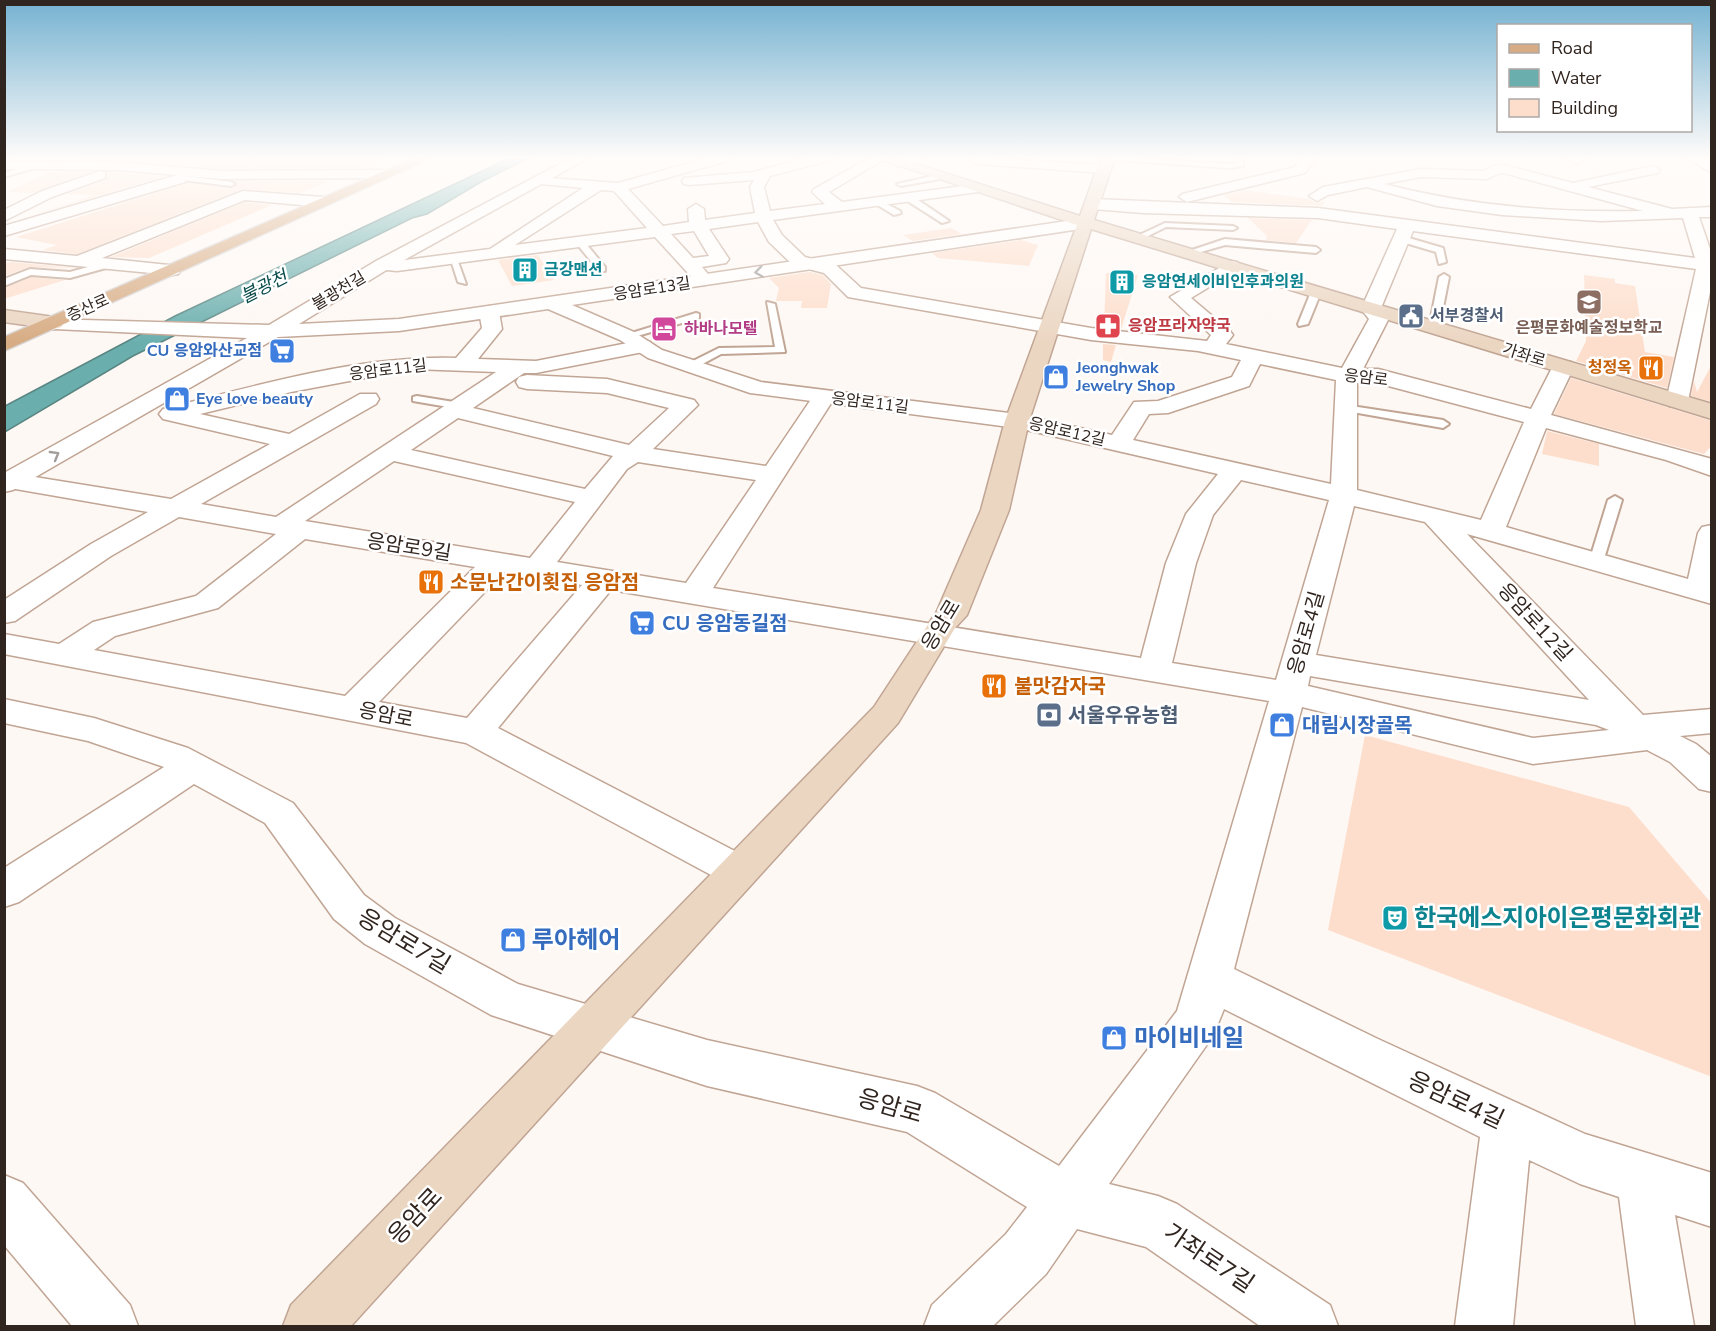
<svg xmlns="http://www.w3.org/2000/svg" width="1716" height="1331" font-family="'Nunito Sans','Noto Sans KR',sans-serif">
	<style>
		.water { fill: #6aafae; stroke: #598683; stroke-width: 1.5 }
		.building { fill: #fddecc }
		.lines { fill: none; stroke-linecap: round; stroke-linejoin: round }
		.service-casing { stroke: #c1a594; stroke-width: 4 }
		.minor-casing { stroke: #c1a594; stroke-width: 3 }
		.tertiary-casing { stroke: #c1a594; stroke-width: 3 }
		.secondary-casing { stroke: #c1a594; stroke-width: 3 }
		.primary-casing { stroke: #d6d3d2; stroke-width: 3 }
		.service { fill: #fff; fill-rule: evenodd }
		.minor { fill: #fff; fill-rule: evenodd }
		.tertiary { fill: #fff; fill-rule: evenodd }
		.secondary { fill: #ebd6c2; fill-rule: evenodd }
		.primary { fill: #d7ac84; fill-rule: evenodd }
		.oneway { stroke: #a29d9a }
		.labels { text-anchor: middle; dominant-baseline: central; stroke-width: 5; stroke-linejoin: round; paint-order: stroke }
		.far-culture-label { font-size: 16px; font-weight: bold; fill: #0d838f; stroke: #fff; text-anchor: start }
		.far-street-label { font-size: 16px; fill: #31251f; stroke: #fff }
		.far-service-label { font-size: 16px; font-weight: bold; fill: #4e5e75; stroke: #fff; text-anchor: start }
		.far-health-label { font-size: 16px; font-weight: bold; fill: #be3a42; stroke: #fff; text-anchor: start }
		.far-education-label { font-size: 16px; font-weight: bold; fill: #785e54; stroke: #fff }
		.far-hotel-label { font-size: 16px; font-weight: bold; fill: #b23c85; stroke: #fff; text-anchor: start }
		.far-shop-label { font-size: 16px; font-weight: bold; fill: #366cbe; stroke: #fff; text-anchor: start }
		.far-food-label { font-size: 16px; font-weight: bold; fill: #c56008; stroke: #fff; text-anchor: end }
		.far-water-label { font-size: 18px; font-style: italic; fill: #0a4b4b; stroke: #fff }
		.street-label { font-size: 20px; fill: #31251f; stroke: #fff }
		.food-label { font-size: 20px; font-weight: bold; fill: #c56008; stroke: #fff; text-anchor: start }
		.shop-label { font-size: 20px; font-weight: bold; fill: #366cbe; stroke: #fff; text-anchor: start }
		.service-label { font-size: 20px; font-weight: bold; fill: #4e5e75; stroke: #fff; text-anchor: start }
		.near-culture-label { font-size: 24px; font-weight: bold; fill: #0d838f; stroke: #fff; text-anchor: start }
		.near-shop-label { font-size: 24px; font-weight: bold; fill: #366cbe; stroke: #fff; text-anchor: start }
		.near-street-label { font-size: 24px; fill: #31251f; stroke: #fff }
	</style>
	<rect width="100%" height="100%" fill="#fef8f4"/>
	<polygon class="water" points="512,157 531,157 481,182 427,214 412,218 133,356 5,432 5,406 175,316"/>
	<g class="building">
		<polygon points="80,157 247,157 252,162 259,157 386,158 361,168 222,169 118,160 75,159"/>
		<polygon points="49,172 90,172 33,193 7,192"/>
		<polygon points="107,172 165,176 37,214 95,195 67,194 106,180"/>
		<polygon points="234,181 330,181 300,193 242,189 77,254 43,250 57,245 16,237 187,183 231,188 237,185"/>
		<polygon points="1245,190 1309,199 1316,203 1325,201 1322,206 1231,202 1224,195"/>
		<polygon points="245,202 272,205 149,258 111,257"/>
		<polygon points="1248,218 1312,220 1296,243 1266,240 1267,236"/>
		<polygon points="951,228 962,234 913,241 903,235"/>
		<polygon points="1021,240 1038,245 1029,266 938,258 932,253"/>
		<polygon points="538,255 554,280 512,286 498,260"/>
		<polygon points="11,262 76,268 30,267 4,276 4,264"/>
		<polygon points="810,272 823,275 831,284 827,308 801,308 802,301 776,301 779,288 769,278"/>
		<polygon points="1106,273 1138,275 1121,329 1104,327"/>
		<polygon points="1584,275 1615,279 1615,283 1635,286 1645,352 1674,357 1667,388 1576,361 1586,341"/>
		<polygon points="31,277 65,280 4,299 4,288"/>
		<polygon points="1103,344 1116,345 1111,362 1103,360"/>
		<polygon points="1712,364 1712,402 1691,396 1694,381 1697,392"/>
		<polygon points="1571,378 1712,421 1712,445 1704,454 1554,414"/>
		<polygon points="1547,431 1599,444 1599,466 1542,454"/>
		<polygon points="1365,735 1629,807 1712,904 1712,1077 1328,930"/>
	</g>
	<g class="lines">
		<defs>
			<g id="service">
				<polygon points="249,157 257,157 252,160"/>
				<polygon points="1237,157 1243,157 1243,166 1229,168 1104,159 1109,157 1229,164 1237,163"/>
				<polygon points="36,164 38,167 4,177 4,173"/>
				<polygon points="942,174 945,178 901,186 897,184"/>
				<polygon points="185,176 231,182 235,184 231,186 182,180"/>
				<polygon points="906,196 912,196 949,221 942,223 906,200"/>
				<polygon points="879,200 900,211 901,213 894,215 876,204"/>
				<polygon points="1165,223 1233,226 1237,228 1233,230 1166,227 1140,240 1133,238"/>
				<polygon points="1402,236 1443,248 1446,262 1439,264 1436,252 1399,241"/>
				<polygon points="1225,239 1316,247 1320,250 1316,253 1225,245 1187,256 1183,253"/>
				<polygon points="577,240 583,240 605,267 605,271 599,271 577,244"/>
				<polygon points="450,257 457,259 466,284 458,282"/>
				<polygon points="110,261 113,262 113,266 70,278 31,275 4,286 4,279 30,269 70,272"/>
				<polygon points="1444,274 1449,277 1439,328 1434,331 1429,328 1439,277"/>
				<polygon points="1316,289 1321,292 1308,324 1299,326 1298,324 1311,292"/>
				<polygon points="767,302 775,304 785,352 721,354 695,368 687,368 687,364 719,348 775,347"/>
				<polygon points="696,313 699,314 699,318 627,339 622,336"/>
				<polygon points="417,396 460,403 466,406 460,409 413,401 413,397"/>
				<polygon points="1345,405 1443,420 1449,424 1443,428 1341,410 1339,408"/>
				<polygon points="1615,496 1622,500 1603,562 1601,565 1591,565 1589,562 1608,500"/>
			</g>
			<g id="minor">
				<path d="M710,157L729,158L727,161L628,189L663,226L689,222L688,209L696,204L704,209L705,220L755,213L750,187L754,180L689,185L684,184L682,181L684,178L754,172L810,157H833L831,160L770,176L764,187L770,211L825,204L812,192L814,189L871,157H888L829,192L842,202L978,184L985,188L978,192L773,220L782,235L805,257L836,265L861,288L1091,328L1207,341L1211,335L1170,297L1231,261L1237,262L1240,266L1237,270L1191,298L1230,331L1233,335L1226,344L1342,368L1369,319L1361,309L1397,229L1318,218L1143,213L1093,209L1085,204L1093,199L1318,208L1695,258L1683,218L1601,221L1502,215L1437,206L1367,187L1328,195L1317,201L1309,196L1323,187L1421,169L1484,171L1492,166L1504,165L1573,183L1653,166L1660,170L1658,173L1588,187L1672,209L1712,207V217H1699L1712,255V282L1688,401L1685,406H1669L1666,401L1696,269L1413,231L1381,308L1389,318L1363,369H1378L1531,409L1555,362H1571L1574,367L1551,415L1712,459V476L1666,460L1546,428L1506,527L1688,579L1698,533L1702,527L1712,525V604L1467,534L1643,715L1712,709V733L1680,736L1696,744L1712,757V792L1699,789L1670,762L1647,750L1533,764L1302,707L1234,969L1378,1039L1585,1134L1712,1173V1227L1675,1215L1694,1326H1636L1619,1197L1580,1184L1529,1160L1513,1326H1455L1480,1137L1224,1009L1213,1036L1109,1184L1158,1196L1177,1204L1330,1305L1338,1326H1260L1146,1247L1077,1229L1046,1274L993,1326H924L932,1305L1006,1234L1027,1207L907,1132L707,1086L491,1015L365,944L334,919L265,823L194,784L19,902L4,907V868L164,767L88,741L4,723V699L94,718L188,748L293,803L364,895L395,918L518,984L707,1040L917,1086L935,1093L1059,1166L1177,1011L1269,701L611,590L498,728L752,860L758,871L752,882L738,887L724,882L466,743L4,654V634L59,644L93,622L196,596L276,534L179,517L111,556L15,621L4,623V600L91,544L148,512L4,487V475L10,473L171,499L270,444L163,419L159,414L163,409C256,386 359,355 456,358L482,328L479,312L489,306L499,312L502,329L478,359L536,361L643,340L650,342L653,346L650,350L643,352L536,373H524L473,408L629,445L669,408L607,393L527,389L519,387L516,382L519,377L527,375L607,379L694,400L698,405L653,449L766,466L816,392H832L835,397L713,588L1141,658L1166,563L1186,514L1218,474L1009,426L1005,421L1009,416L1017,414L1112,435L1134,402L1158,401L1232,377L1241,360L1198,351L1091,340L848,297L824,273L793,265L769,242L758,222L709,229L729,259L726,263L702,267L713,280L704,285L698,284L655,237L397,271L376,269L373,265L382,260L397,261L490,249L583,188L541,184L534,180L536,177L618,183ZM1500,173H1504L1643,211C1556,213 1469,206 1384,184L1421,177L1487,179ZM601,190L614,191L647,228L515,245ZM694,231L709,256L693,258L671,234ZM1260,364L1336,380L1331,484L1133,440L1149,414L1168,413L1249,386ZM413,369L496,372L276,517L201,504L376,404L379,399L376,394H360L289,434L200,414L291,392ZM1357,383H1377L1524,422L1481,520L1357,490ZM458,418L613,456L585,489L411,450ZM394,461L575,502L530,558L305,521ZM638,462L756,480L686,583L557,562L627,469ZM1241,480L1329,500L1276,680L1172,663L1196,563L1213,515ZM1354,506L1425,522L1589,700L1316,655ZM305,539L475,567L345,696L94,650L115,636L218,608ZM504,572L582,585L467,718L379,702ZM1310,676L1596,725L1609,730L1533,738L1308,686Z"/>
				<polygon points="905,157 927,157 900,167 893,163"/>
				<polygon points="972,157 1104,165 1111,169 1104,173 977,164 970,160"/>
				<polygon points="1302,157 1316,157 1305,173 1187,202 1179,197 1182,194 1295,167"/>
				<polygon points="1564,157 1582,157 1584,160 1577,164"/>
				<polygon points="1684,157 1701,157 1712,163 1712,173"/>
				<polygon points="4,161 118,162 222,171 386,170 393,174 386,178 222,179 185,176 185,182 4,236 4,226 177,175 118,170 4,169"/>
				<polygon points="100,171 105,172 105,178 52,197 4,221 4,210 42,191"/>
				<polygon points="243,191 323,197 331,202 323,207 245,200 102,258 178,266 181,270 178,274 172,275 4,259 4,249 77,256"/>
				<polygon points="4,1175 23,1183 130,1305 138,1326 72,1326 4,1245"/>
			</g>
			<polygon id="tertiary" points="573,157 590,157 388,269 299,324 399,319 1087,218 1093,220 1095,223 1093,226 1087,228 572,305 634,332 662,350 761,382 1017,414 1025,416 1029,421 1025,426 1017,428 750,393 648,358 620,340 548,309 399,331 278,337 13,490 4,492 4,473 247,338 54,329 47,327 44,323 47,319 269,325 376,261"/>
			<g id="secondary">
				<polygon points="874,157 895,157 1080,216 1101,157 1115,157 1094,220 1712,404 1712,419 1091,229 1029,421 1009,510 967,615 955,628 898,723 351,1326 283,1326 291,1305 874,707 937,611 981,510 1005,421 1077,225"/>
				<polygon points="4,310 54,317 61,319 64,323 61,327 54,329 4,322"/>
			</g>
			<polygon id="primary" points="416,157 434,157 4,351 4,337"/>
		</defs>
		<use href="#service" class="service-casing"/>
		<use href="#minor" class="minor-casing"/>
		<use href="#tertiary" class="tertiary-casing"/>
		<use href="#secondary" class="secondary-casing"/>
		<use href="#primary" class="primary-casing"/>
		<use href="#service" class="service"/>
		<use href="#minor" class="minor"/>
		<use href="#tertiary" class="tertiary"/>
		<use href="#secondary" class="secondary"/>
		<use href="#primary" class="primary"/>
	</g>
	<defs><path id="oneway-chevron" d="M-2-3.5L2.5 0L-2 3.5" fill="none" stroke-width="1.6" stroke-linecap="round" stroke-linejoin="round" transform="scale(1.5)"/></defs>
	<g class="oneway">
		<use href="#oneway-chevron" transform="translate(759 272) rotate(172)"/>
		<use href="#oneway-chevron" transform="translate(55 455) rotate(-30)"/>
	</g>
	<linearGradient id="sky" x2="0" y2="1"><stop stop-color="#75b2d1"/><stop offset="0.46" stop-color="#fffcfa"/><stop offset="1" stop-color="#fffcfa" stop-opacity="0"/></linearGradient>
	<rect width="1716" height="343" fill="url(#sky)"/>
	<defs>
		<symbol id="building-square" viewBox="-11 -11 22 22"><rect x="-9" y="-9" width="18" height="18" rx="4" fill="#0f9aa8" stroke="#fff"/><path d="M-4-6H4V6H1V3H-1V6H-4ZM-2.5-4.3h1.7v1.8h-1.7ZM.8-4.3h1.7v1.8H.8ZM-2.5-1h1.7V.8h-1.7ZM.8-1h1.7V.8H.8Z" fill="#fff"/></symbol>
		<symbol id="school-square" viewBox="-11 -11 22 22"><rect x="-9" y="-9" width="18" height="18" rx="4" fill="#8d6e63" stroke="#fff"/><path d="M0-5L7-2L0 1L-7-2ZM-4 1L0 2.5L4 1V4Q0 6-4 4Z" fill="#fff"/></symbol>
		<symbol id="civic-square" viewBox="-11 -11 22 22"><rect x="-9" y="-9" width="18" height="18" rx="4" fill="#5c6f8a" stroke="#fff"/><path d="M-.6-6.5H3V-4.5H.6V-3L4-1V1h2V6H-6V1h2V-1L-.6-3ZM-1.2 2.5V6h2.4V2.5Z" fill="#fff"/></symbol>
		<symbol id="pharmacy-square" viewBox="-11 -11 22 22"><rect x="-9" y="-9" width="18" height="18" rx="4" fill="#e0444e" stroke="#fff"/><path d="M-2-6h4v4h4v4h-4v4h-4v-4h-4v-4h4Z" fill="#fff"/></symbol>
		<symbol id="hotel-square" viewBox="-11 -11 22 22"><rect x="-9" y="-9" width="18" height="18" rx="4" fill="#d1479c" stroke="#fff"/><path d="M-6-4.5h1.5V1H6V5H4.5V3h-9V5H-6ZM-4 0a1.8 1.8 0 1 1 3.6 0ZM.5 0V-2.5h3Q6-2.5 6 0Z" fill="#fff"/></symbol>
		<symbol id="supermarket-square" viewBox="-11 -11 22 22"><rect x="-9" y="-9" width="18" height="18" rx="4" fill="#3f7fe0" stroke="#fff"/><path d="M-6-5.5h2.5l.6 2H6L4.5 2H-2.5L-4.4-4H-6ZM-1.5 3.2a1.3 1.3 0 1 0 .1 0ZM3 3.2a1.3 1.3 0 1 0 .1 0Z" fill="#fff"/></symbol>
		<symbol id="restaurant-square" viewBox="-11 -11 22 22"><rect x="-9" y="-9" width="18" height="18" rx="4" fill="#e8710a" stroke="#fff"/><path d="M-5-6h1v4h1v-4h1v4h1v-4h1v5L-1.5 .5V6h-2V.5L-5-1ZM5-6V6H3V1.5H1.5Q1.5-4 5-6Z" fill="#fff"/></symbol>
		<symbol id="shop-square" viewBox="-11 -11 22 22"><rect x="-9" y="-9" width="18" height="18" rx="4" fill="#3f7fe0" stroke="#fff"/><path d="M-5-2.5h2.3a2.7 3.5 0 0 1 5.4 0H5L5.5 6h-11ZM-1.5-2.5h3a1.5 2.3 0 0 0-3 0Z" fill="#fff"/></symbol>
		<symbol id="bank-square" viewBox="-11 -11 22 22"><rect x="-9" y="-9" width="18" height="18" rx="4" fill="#5c6f8a" stroke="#fff"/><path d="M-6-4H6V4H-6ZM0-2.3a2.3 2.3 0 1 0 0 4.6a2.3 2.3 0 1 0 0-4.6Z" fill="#fff"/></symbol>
		<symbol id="theatre-square" viewBox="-11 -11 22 22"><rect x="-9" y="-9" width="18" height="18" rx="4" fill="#0f9aa8" stroke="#fff"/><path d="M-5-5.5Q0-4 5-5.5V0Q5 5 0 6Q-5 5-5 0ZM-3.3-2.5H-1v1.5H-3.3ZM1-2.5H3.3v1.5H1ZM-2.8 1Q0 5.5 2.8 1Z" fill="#fff"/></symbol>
	</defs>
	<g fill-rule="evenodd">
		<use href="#building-square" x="510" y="255" width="30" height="30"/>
		<use href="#building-square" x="1107" y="267" width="30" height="30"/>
		<use href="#school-square" x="1574" y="287" width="30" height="30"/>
		<use href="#civic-square" x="1396" y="301" width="30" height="30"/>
		<use href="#pharmacy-square" x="1093" y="311" width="30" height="30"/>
		<use href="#hotel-square" x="649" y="314" width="30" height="30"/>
		<use href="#supermarket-square" x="267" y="336" width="30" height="30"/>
		<use href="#restaurant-square" x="1636" y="353" width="30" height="30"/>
		<use href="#shop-square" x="1041" y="362" width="30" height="30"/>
		<use href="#shop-square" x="162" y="384" width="30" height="30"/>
		<use href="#restaurant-square" x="416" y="567" width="30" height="30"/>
		<use href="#supermarket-square" x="627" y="608" width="30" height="30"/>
		<use href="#restaurant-square" x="979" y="671" width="30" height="30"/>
		<use href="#bank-square" x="1034" y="700" width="30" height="30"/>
		<use href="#shop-square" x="1267" y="710" width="30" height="30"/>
		<use href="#theatre-square" x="1380" y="903" width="30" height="30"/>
		<use href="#shop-square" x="498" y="925" width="30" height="30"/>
		<use href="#shop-square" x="1099" y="1023" width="30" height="30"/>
	</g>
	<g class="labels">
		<g class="far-culture-label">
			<text x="544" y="270">금강맨션</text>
			<text x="1142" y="282">응암연세이비인후과의원</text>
		</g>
		<g class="far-street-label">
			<text transform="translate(652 289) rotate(-9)">응암로13길</text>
			<text transform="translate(339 291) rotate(-31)">불광천길</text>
			<text transform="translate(88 308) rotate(-24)">증산로</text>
			<text transform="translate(1524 355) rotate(17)">가좌로</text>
			<text transform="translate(388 370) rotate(-7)">응암로11길</text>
			<text transform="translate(1366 378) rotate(7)">응암로</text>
			<text transform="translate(870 403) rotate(7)">응암로11길</text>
			<text transform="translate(1067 432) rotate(13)">응암로12길</text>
		</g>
		<g class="far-service-label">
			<text x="1430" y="316">서부경찰서</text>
		</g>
		<g class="far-health-label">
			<text x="1128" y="326">응암프라자약국</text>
		</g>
		<g class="far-education-label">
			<text x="1589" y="328">은평문화예술정보학교</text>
		</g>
		<g class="far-hotel-label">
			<text x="684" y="329">하바나모텔</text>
		</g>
		<g class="far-shop-label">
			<text x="262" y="351" text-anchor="end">CU 응암와산교점</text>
			<text x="1076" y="368">Jeonghwak<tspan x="1076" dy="18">Jewelry Shop</tspan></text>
			<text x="196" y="399">Eye love beauty</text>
		</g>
		<g class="far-food-label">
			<text x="1632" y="368">청정옥</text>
		</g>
		<g class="far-water-label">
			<text transform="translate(264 287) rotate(-27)">불광천</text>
		</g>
		<g class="street-label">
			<text transform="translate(409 547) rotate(9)">응암로9길</text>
			<text transform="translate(1535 622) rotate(47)">응암로12길</text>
			<text transform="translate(941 625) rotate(-59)">응암로</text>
			<text transform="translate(1306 633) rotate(-74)">응암로4길</text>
			<text transform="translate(386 715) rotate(11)">응암로</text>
		</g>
		<g class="food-label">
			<text x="450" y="582">소문난간이횟집 응암점</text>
			<text x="1014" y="686">불맛감자국</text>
		</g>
		<g class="shop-label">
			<text x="662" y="623">CU 응암동길점</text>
			<text x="1302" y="725">대림시장골목</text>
		</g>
		<g class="service-label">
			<text x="1068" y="715">서울우유농협</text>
		</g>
		<g class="near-culture-label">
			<text x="1414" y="918">한국에스지아이은평문화회관</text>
		</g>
		<g class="near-shop-label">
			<text x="532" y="940">루아헤어</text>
			<text x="1134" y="1038">마이비네일</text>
		</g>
		<g class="near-street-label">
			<text transform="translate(404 941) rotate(31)">응암로7길</text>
			<text transform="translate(1456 1100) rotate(25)">응암로4길</text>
			<text transform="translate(890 1106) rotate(16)">응암로</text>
			<text transform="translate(415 1216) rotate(-47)">응암로</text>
			<text transform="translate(1209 1258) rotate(34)">가좌로7길</text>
		</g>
	</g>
	<rect width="1716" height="1331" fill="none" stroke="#31251f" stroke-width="12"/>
	<rect x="1497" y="24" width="195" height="108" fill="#ffffff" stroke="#ada8a5" stroke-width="1.5"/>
	<rect x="1509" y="44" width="30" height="9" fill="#d7ac84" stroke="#ada8a5" stroke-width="1.5"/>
	<text x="1551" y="54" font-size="18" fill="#31251f">Road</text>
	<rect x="1509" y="69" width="30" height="18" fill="#6aafae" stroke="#ada8a5" stroke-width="1.5"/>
	<text x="1551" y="84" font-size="18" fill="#31251f">Water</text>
	<rect x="1509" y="99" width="30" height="18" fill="#fddecc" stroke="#ada8a5" stroke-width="1.5"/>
	<text x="1551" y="114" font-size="18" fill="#31251f">Building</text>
</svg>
